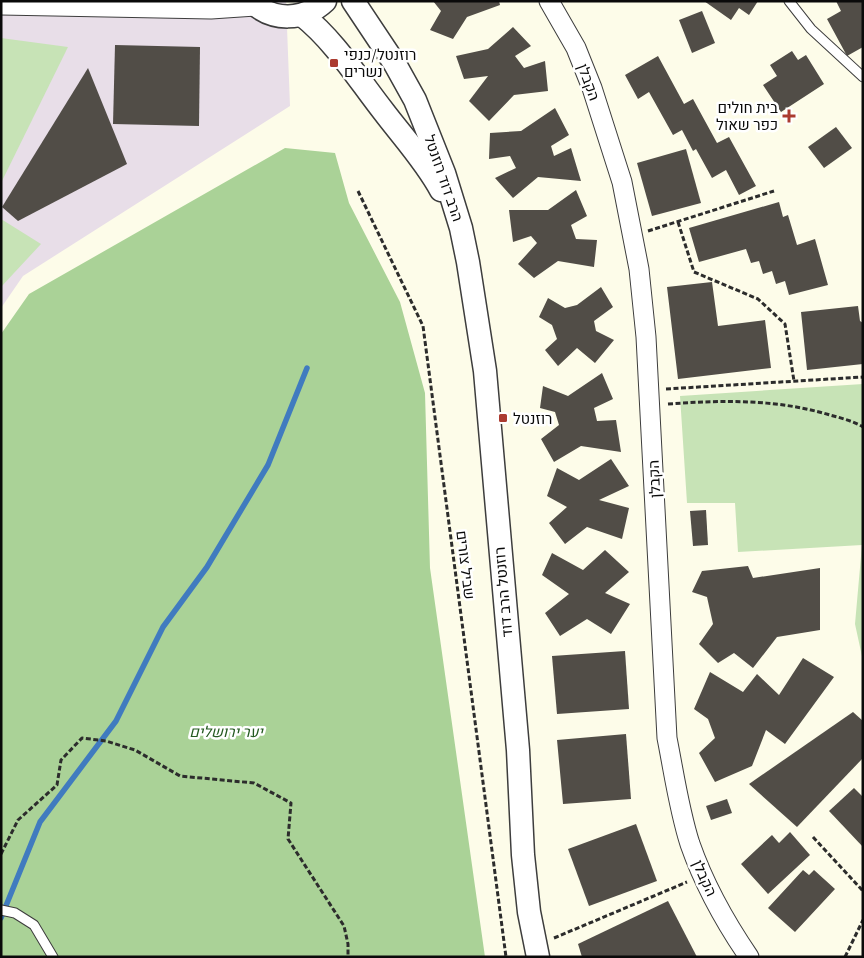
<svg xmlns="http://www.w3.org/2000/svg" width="864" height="958" font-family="'IBM Plex Serif',Heebo,serif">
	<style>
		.industrial { fill: #e8dee8 }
		.green { fill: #c7e3b6 }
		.forest { fill: #aad297 }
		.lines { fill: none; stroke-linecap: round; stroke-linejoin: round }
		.stream { stroke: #407bbf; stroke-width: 5.5 }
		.building { fill: #514d47 }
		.service-casing { stroke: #3d3d3d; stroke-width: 11 }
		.minor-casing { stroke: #3d3d3d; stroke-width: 21 }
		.tertiary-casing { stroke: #3d3d3d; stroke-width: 25 }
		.path { stroke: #2c2c2c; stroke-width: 3; stroke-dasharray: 5 2.5; stroke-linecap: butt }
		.service { stroke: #fff; stroke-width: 9 }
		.minor { stroke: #fff; stroke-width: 19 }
		.tertiary { stroke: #fff; stroke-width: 22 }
		.poi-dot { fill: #ab3b30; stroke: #fff; stroke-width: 2 }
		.labels { text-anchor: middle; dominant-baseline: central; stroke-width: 5; stroke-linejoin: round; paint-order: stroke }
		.poi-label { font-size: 15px; fill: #0a0a0a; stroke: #fff; text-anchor: start }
		.street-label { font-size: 15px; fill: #0a0a0a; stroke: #fff }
		.park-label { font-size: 15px; font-style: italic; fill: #255a21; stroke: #fff }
	</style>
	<rect width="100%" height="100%" fill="#fdfce9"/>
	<polygon class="industrial" points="1,1 286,1 290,106 23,276 1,308"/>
	<g class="green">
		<polygon points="1,38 68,47 1,183"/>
		<polygon points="1,219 41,244 1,287"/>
		<polygon points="863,384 863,661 855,624 862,545 738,552 735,503 687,503 680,396"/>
	</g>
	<polygon class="forest" points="285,148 335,153 349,203 400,302 425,393 430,568 485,957 1,957 1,334 29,294"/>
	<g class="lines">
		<polyline class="stream" points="1,918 40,822 116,721 163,627 207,567 268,465 307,368"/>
	</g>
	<g class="building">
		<polygon points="433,1 499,1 500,5 467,17 453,39 430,30 441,11"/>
		<polygon points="704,1 758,1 749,15 739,8 731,20"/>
		<polygon points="836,1 863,1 863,47 847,56 827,19 841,11"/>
		<polygon points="702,11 715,43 692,53 679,20"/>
		<polygon points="513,27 531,46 515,56 524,68 545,61 548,91 514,95 489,121 469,101 488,76 464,79 456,56 488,49"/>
		<polygon points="115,45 200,47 199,126 113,124"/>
		<polygon points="792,51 798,60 806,55 824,84 781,112 763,85 777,76 770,65"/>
		<polygon points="658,56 684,104 693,99 717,143 729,137 756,186 739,195 726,170 712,178 696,149 693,151 682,130 673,135 649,92 638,99 625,75"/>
		<polygon points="88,68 127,164 18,221 2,207"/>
		<polygon points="555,108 569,135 551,146 554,156 571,148 581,181 538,177 513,198 495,178 516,168 510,156 489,159 490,133 521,131"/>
		<polygon points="836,127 852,148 824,168 808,147"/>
		<polygon points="686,149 701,203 652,216 637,163"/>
		<polygon points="576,190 587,216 571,225 576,239 597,240 594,267 558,261 534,278 518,264 537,243 531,236 513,242 509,210 548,210"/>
		<polygon points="779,202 783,217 788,215 797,245 815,239 828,285 789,295 785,281 776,284 772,271 763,274 759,261 751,263 746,249 699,262 689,228"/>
		<polygon points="712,282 718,326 765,320 771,368 678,379 667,287"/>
		<polygon points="601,287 613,307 594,321 596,331 614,340 595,363 577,348 558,366 545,350 557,339 552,325 539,317 548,298 565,308 577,305"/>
		<polygon points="858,306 860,321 863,323 863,364 807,370 801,312"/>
		<polygon points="602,373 613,399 594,408 597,421 616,420 621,452 581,446 554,462 541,439 559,425 555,412 540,408 543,386 568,396"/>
		<polygon points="611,459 629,486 599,500 629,508 622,539 587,527 565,544 549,523 567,507 547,496 557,468 579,480"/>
		<polygon points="706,510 708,545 693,546 690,511"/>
		<polygon points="605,550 629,572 605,593 630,604 611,634 587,619 560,636 545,613 569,594 542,575 552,553 583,570"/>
		<polygon points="748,566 753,578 820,568 820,630 777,637 753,668 734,653 718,663 699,644 713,624 707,597 692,592 702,571"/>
		<polygon points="625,651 629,709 557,714 552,656"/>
		<polygon points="803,658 834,677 785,744 766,730 752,766 715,782 699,753 715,738 708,719 694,709 710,672 743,692 757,674 779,695"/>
		<polygon points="853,712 863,721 863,758 797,827 749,784"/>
		<polygon points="626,734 631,799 563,804 557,740"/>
		<polygon points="854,788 863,797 863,847 829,811"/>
		<polygon points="727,799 732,813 711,820 706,806"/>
		<polygon points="636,824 657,881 589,906 568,849"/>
		<polygon points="790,832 810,855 768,894 741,864 772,835 779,843"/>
		<polygon points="803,870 809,875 814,870 835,889 795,932 768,908"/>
		<polygon points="668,901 697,957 582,957 578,944"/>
	</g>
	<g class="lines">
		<defs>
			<g id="service">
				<polyline points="789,1 811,29 863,77"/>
				<polyline points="1,910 15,913 34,925 53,957"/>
			</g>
			<g id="minor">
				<path d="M549,1L576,48L592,88L622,182L639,269L646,337L667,738C674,773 679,810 690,844C704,884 725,922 749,957"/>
				<polyline points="1,5 211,9 256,6"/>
			</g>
			<g id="tertiary">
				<path d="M251,1C272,22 304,21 325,1"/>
				<polyline points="353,1 395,64 415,100 444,173 461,228 468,262 485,371 518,750 523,855 529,912 538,957"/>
				<polyline points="184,2 185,1"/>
				<path d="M302,15C335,41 358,79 384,112C403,137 426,162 441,190"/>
			</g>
		</defs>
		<use href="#service" class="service-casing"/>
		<use href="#minor" class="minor-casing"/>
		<use href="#tertiary" class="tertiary-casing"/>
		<g class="path">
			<polyline points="358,191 423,326 506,957"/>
			<polyline points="678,222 694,272 758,299 785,324 794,381"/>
			<polyline points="648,231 774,191"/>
			<polyline points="666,389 863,377"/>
			<path d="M668,404C723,400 777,399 830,415C841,418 853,421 863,427"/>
			<polyline points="813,837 863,891"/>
			<polyline points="1,854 18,820 57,785 61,760 82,738 106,741 135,750 180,776 254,783 291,803 288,839 344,926 348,944 348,957"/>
			<polyline points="554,938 687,882"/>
			<polyline points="845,957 863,920"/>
		</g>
		<use href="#service" class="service"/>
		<use href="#minor" class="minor"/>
		<use href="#tertiary" class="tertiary"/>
	</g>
	<g class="poi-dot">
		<rect x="329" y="58" width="10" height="10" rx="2.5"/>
		<path d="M786.5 108.5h5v5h5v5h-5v5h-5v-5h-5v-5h5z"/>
		<rect x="498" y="413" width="10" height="10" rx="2.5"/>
	</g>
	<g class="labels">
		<g class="poi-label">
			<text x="344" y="54">רוזנטל/כנפי<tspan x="344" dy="17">נשרים</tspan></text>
			<text x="778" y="107" text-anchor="end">בית חולים<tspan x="778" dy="17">כפר שאול</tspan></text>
			<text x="513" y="418">רוזנטל</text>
		</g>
		<g class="street-label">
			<text transform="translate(589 82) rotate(70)">הקבלן</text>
			<text transform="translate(444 178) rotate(71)">הרב דוד רוזנטל</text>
			<text transform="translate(654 479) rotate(-93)">הקבלן</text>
			<text transform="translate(466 565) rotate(83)">שביל צורים</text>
			<text transform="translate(503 592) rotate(-95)">רוזנטל הרב דוד</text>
			<text transform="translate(705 878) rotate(66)">הקבלן</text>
		</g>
		<g class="park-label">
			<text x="226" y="731">יער ירושלים</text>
		</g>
	</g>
	<rect width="864" height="958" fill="none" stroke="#0a0a0a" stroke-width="5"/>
</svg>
